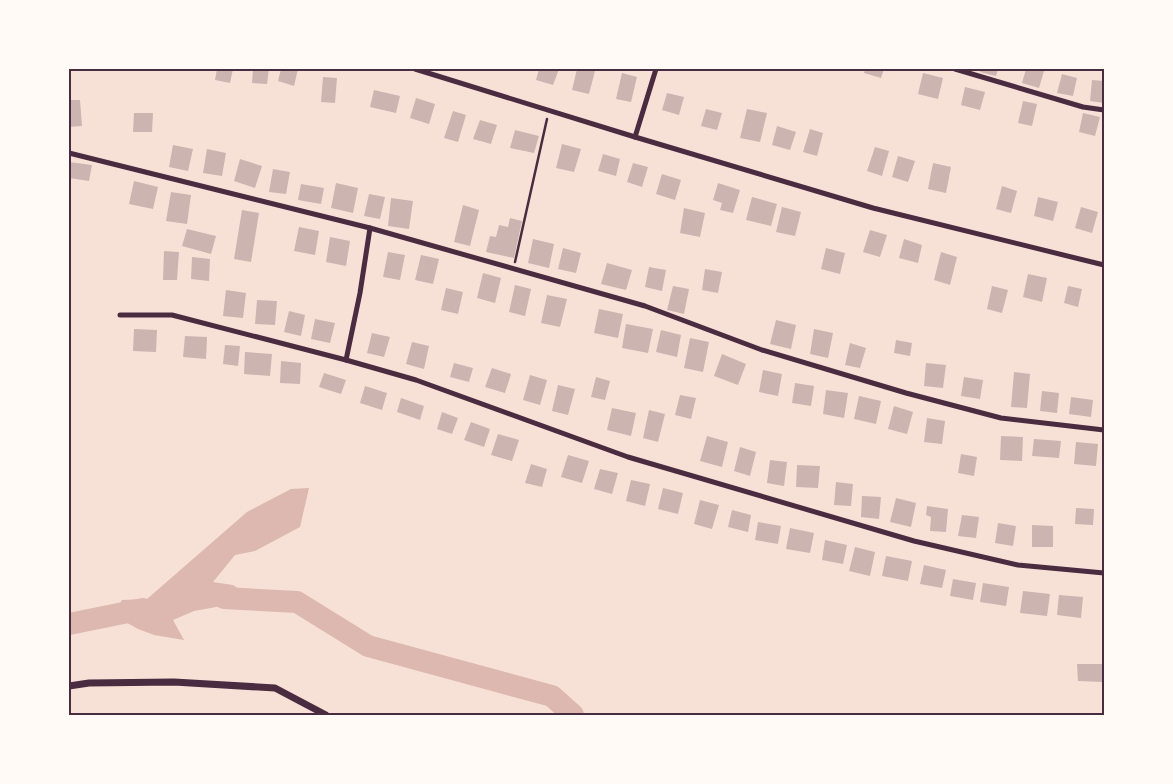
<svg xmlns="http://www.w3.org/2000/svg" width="1173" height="784" font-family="'Fira Sans Condensed',sans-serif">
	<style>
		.water { fill: #dcb8b0 }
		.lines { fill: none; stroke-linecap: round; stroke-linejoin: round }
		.river { stroke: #dcb8b0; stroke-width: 22 }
		.building { fill: #ccb4b1 }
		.path { stroke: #4a2c40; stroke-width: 2.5 }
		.minor { stroke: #4a2c40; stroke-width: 5 }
		.tertiary { stroke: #4a2c40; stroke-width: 7 }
		.neatline { fill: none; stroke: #4a2c40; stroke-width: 2 }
	</style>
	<rect width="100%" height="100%" fill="#f7e1d7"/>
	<polygon class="water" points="309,488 300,527 255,551 235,555 213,582 233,585 255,600 194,611 173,620 184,640 154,635 138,629 113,615 122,600 147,599 247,512 291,489"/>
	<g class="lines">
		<g class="river">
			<polyline points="224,598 297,602 368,646 552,696 573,715"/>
			<polyline points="69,624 143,609"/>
		</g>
	</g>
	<g class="building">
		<polygon points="217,69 233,69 230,83 215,80"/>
		<polygon points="253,69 269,69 267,84 252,83"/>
		<polygon points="281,69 298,69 294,86 278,81"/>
		<polygon points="539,69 559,69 553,85 536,80"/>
		<polygon points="577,69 595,71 589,94 572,90"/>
		<polygon points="865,69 884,69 881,78 864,73"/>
		<polygon points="981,69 998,69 996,76 980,72"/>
		<polygon points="1026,69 1044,71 1039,88 1022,83"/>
		<polygon points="622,73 637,77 631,102 616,99"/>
		<polygon points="923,73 943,78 938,99 918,94"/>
		<polygon points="1062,74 1077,78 1073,96 1057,93"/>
		<polygon points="323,77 337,78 335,103 321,102"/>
		<polygon points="1092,80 1104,81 1104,103 1090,101"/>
		<polygon points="965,87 985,92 980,110 961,105"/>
		<polygon points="374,90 400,96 396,113 370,107"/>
		<polygon points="667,93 684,97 679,115 662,110"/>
		<polygon points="416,98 435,104 429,124 410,118"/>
		<polygon points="69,100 80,100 82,126 69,127"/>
		<polygon points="1023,101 1037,104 1032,126 1018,123"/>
		<polygon points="706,109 722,113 717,130 701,126"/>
		<polygon points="747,109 767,113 760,142 740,138"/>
		<polygon points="453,111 466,115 458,142 444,138"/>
		<polygon points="134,113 153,113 152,132 133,132"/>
		<polygon points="1083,113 1100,117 1095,136 1079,132"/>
		<polygon points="480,120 497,125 491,144 473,139"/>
		<polygon points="777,126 796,132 790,150 772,145"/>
		<polygon points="810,129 823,133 817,156 803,152"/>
		<polygon points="515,130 539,136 534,153 510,148"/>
		<polygon points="562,144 581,149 574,172 556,168"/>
		<polygon points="173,145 193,149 188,171 169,167"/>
		<polygon points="875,147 889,151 882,176 867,171"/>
		<polygon points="207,149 226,153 222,176 203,173"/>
		<polygon points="603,154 620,159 616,176 598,171"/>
		<polygon points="898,156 915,161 908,182 892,177"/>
		<polygon points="240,159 262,166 255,188 234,181"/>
		<polygon points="69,162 92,165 89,181 69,178"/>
		<polygon points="633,163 648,167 642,187 627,182"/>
		<polygon points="933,163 951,167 946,193 928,189"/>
		<polygon points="273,169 290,172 286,194 269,192"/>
		<polygon points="662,174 681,180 675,200 656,194"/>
		<polygon points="134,181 158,187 153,209 129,204"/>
		<polygon points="336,183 358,188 353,213 331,208"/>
		<polygon points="718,183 740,190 733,213 720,210 722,203 713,200"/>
		<polygon points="301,184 324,188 321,204 298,200"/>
		<polygon points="1002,186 1017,191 1011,213 996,209"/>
		<polygon points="171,192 191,195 187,224 166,221"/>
		<polygon points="369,194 385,197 380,219 364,216"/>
		<polygon points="752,197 777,204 771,226 746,220"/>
		<polygon points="1038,197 1058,202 1053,221 1034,216"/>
		<polygon points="391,198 413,201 409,229 388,226"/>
		<polygon points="463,205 479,210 470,246 454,242"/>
		<polygon points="782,207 801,212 795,236 776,232"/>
		<polygon points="1081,207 1098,212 1092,233 1075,228"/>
		<polygon points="684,208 705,213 700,237 680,233"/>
		<polygon points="242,210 259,213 251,262 234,259"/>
		<polygon points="510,218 522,221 514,258 486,252 490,236 496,237 499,225 508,227"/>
		<polygon points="299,227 319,231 315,255 294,251"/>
		<polygon points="187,229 216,236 211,254 182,246"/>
		<polygon points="870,230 887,235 880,257 863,252"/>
		<polygon points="330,237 350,241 346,266 326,262"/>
		<polygon points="533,239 554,244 549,268 528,263"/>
		<polygon points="904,239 922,245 918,263 899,258"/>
		<polygon points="563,248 581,253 576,273 558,269"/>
		<polygon points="826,248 845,253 840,274 821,269"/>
		<polygon points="164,251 179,252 177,280 163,280"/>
		<polygon points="388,252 405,255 400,280 383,277"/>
		<polygon points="941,252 957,257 950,285 934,280"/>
		<polygon points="421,255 439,259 433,284 415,280"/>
		<polygon points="192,257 210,259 209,281 191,279"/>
		<polygon points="607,263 632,270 626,290 601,284"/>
		<polygon points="649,267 666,270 662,291 645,287"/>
		<polygon points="705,269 722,272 718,293 702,290"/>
		<polygon points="483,273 501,278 495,303 477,298"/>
		<polygon points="1028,274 1047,278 1042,302 1023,297"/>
		<polygon points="515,285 531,289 525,316 509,312"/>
		<polygon points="673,286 689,289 684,314 667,310"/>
		<polygon points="992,286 1008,290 1002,313 987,309"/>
		<polygon points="1068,286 1082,289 1078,307 1064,303"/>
		<polygon points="446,288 463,292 458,314 441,310"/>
		<polygon points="226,290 246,293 243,318 223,316"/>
		<polygon points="547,295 567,299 560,327 541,323"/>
		<polygon points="257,300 277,301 275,325 255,324"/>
		<polygon points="599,309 623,314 618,338 594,333"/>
		<polygon points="289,311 305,315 301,336 284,332"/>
		<polygon points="315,319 335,323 330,343 311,339"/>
		<polygon points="776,320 796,325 791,349 770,344"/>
		<polygon points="626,324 653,329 648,353 622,348"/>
		<polygon points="134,329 157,330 156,352 133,351"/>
		<polygon points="814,329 833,333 828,358 810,354"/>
		<polygon points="661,330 681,335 677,357 656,352"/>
		<polygon points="372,333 390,337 384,357 367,353"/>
		<polygon points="185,336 207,337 206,359 183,357"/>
		<polygon points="690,338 709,342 703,372 684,368"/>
		<polygon points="896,340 912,343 910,356 894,353"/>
		<polygon points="412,342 429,346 424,369 406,364"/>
		<polygon points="850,343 866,348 860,368 845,365"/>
		<polygon points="225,345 240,346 238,366 223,364"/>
		<polygon points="245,352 272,354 270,376 244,374"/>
		<polygon points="722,354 746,364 738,385 714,376"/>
		<polygon points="281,361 301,363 300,384 280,383"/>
		<polygon points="454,363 473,368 469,382 450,377"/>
		<polygon points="926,363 946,365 943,388 924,386"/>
		<polygon points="492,368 511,374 505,393 485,387"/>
		<polygon points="763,370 782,374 778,396 759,392"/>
		<polygon points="1014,372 1030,374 1027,408 1011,407"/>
		<polygon points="324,373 346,380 341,394 319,387"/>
		<polygon points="530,375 547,380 540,405 523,400"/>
		<polygon points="596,377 610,381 605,400 591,397"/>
		<polygon points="964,377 983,380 980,399 961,396"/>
		<polygon points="795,383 814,386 811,406 792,403"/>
		<polygon points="558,385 575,389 568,415 552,411"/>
		<polygon points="365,386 387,393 382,410 360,403"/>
		<polygon points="826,390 848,393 844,418 823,414"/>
		<polygon points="1042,391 1059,393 1057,413 1040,411"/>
		<polygon points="680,395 696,398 691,419 675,415"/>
		<polygon points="859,396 881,401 876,424 854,419"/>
		<polygon points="1071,397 1093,400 1091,417 1069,414"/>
		<polygon points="401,398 424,406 420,420 397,412"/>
		<polygon points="894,406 913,412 907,434 888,429"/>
		<polygon points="612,408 636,413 631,436 607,430"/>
		<polygon points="649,410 665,414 658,442 643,438"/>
		<polygon points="442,412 458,418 452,434 437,429"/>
		<polygon points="927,418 945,421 942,444 924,442"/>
		<polygon points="471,422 490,429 484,447 464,440"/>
		<polygon points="498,434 519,440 512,461 491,455"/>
		<polygon points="707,436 728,442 722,467 700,461"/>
		<polygon points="1001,436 1023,437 1022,461 1000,460"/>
		<polygon points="1034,439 1061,441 1059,458 1032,456"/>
		<polygon points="1076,442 1098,444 1096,466 1074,464"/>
		<polygon points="740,447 756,452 750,476 734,471"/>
		<polygon points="961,454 977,457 974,476 958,473"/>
		<polygon points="568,455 589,461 582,483 561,477"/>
		<polygon points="770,460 787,462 784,486 767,483"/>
		<polygon points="531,464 547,469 542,487 525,483"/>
		<polygon points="797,465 820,466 818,488 796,487"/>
		<polygon points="600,469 618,473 612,494 594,489"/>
		<polygon points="631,480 650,484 645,506 626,501"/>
		<polygon points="836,482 853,484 851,506 834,505"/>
		<polygon points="663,488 683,493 678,514 658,509"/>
		<polygon points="862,496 881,497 879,519 861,517"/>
		<polygon points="896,498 916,503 911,527 890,522"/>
		<polygon points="700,500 719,505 712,529 694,524"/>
		<polygon points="927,506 948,509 946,532 930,531 931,517 926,515"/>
		<polygon points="1076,508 1094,509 1093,525 1075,524"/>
		<polygon points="732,510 751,515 748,532 728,527"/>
		<polygon points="962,515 979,517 976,538 958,536"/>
		<polygon points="758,522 781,526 778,544 755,540"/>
		<polygon points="998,523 1016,526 1013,546 995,543"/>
		<polygon points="1032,525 1053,526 1053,547 1032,547"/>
		<polygon points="790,528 814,533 810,553 786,549"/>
		<polygon points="825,540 847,545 843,564 822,560"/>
		<polygon points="855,547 875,552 870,576 849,571"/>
		<polygon points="886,556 912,561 908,581 882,576"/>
		<polygon points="924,565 946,570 942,588 920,584"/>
		<polygon points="953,579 976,583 973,600 950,596"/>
		<polygon points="983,583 1009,587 1006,606 980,602"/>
		<polygon points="1023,591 1050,594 1047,616 1020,613"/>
		<polygon points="1059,595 1083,597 1081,618 1057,615"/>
		<polygon points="1077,664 1103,664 1103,682 1078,681"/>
	</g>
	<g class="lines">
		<polyline class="path" points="515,262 547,119"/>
		<g class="minor">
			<polyline points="415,69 635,137 873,208 1104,265"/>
			<polyline points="955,69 1083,107 1104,110"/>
			<polyline points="635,137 656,69"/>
			<polyline points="69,153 370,228 645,306 762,350 906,393 1001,418 1104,430"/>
			<polyline points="120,315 172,315 346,360 416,380 628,457 914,541 1018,565 1104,573"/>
			<polyline points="346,360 360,293 370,228"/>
		</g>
		<polyline class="tertiary" points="69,686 89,683 174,682 275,688 326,715"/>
	</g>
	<rect width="1173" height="784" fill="none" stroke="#fffaf5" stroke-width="140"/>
	<rect x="70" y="70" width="1033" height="644" class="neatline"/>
</svg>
